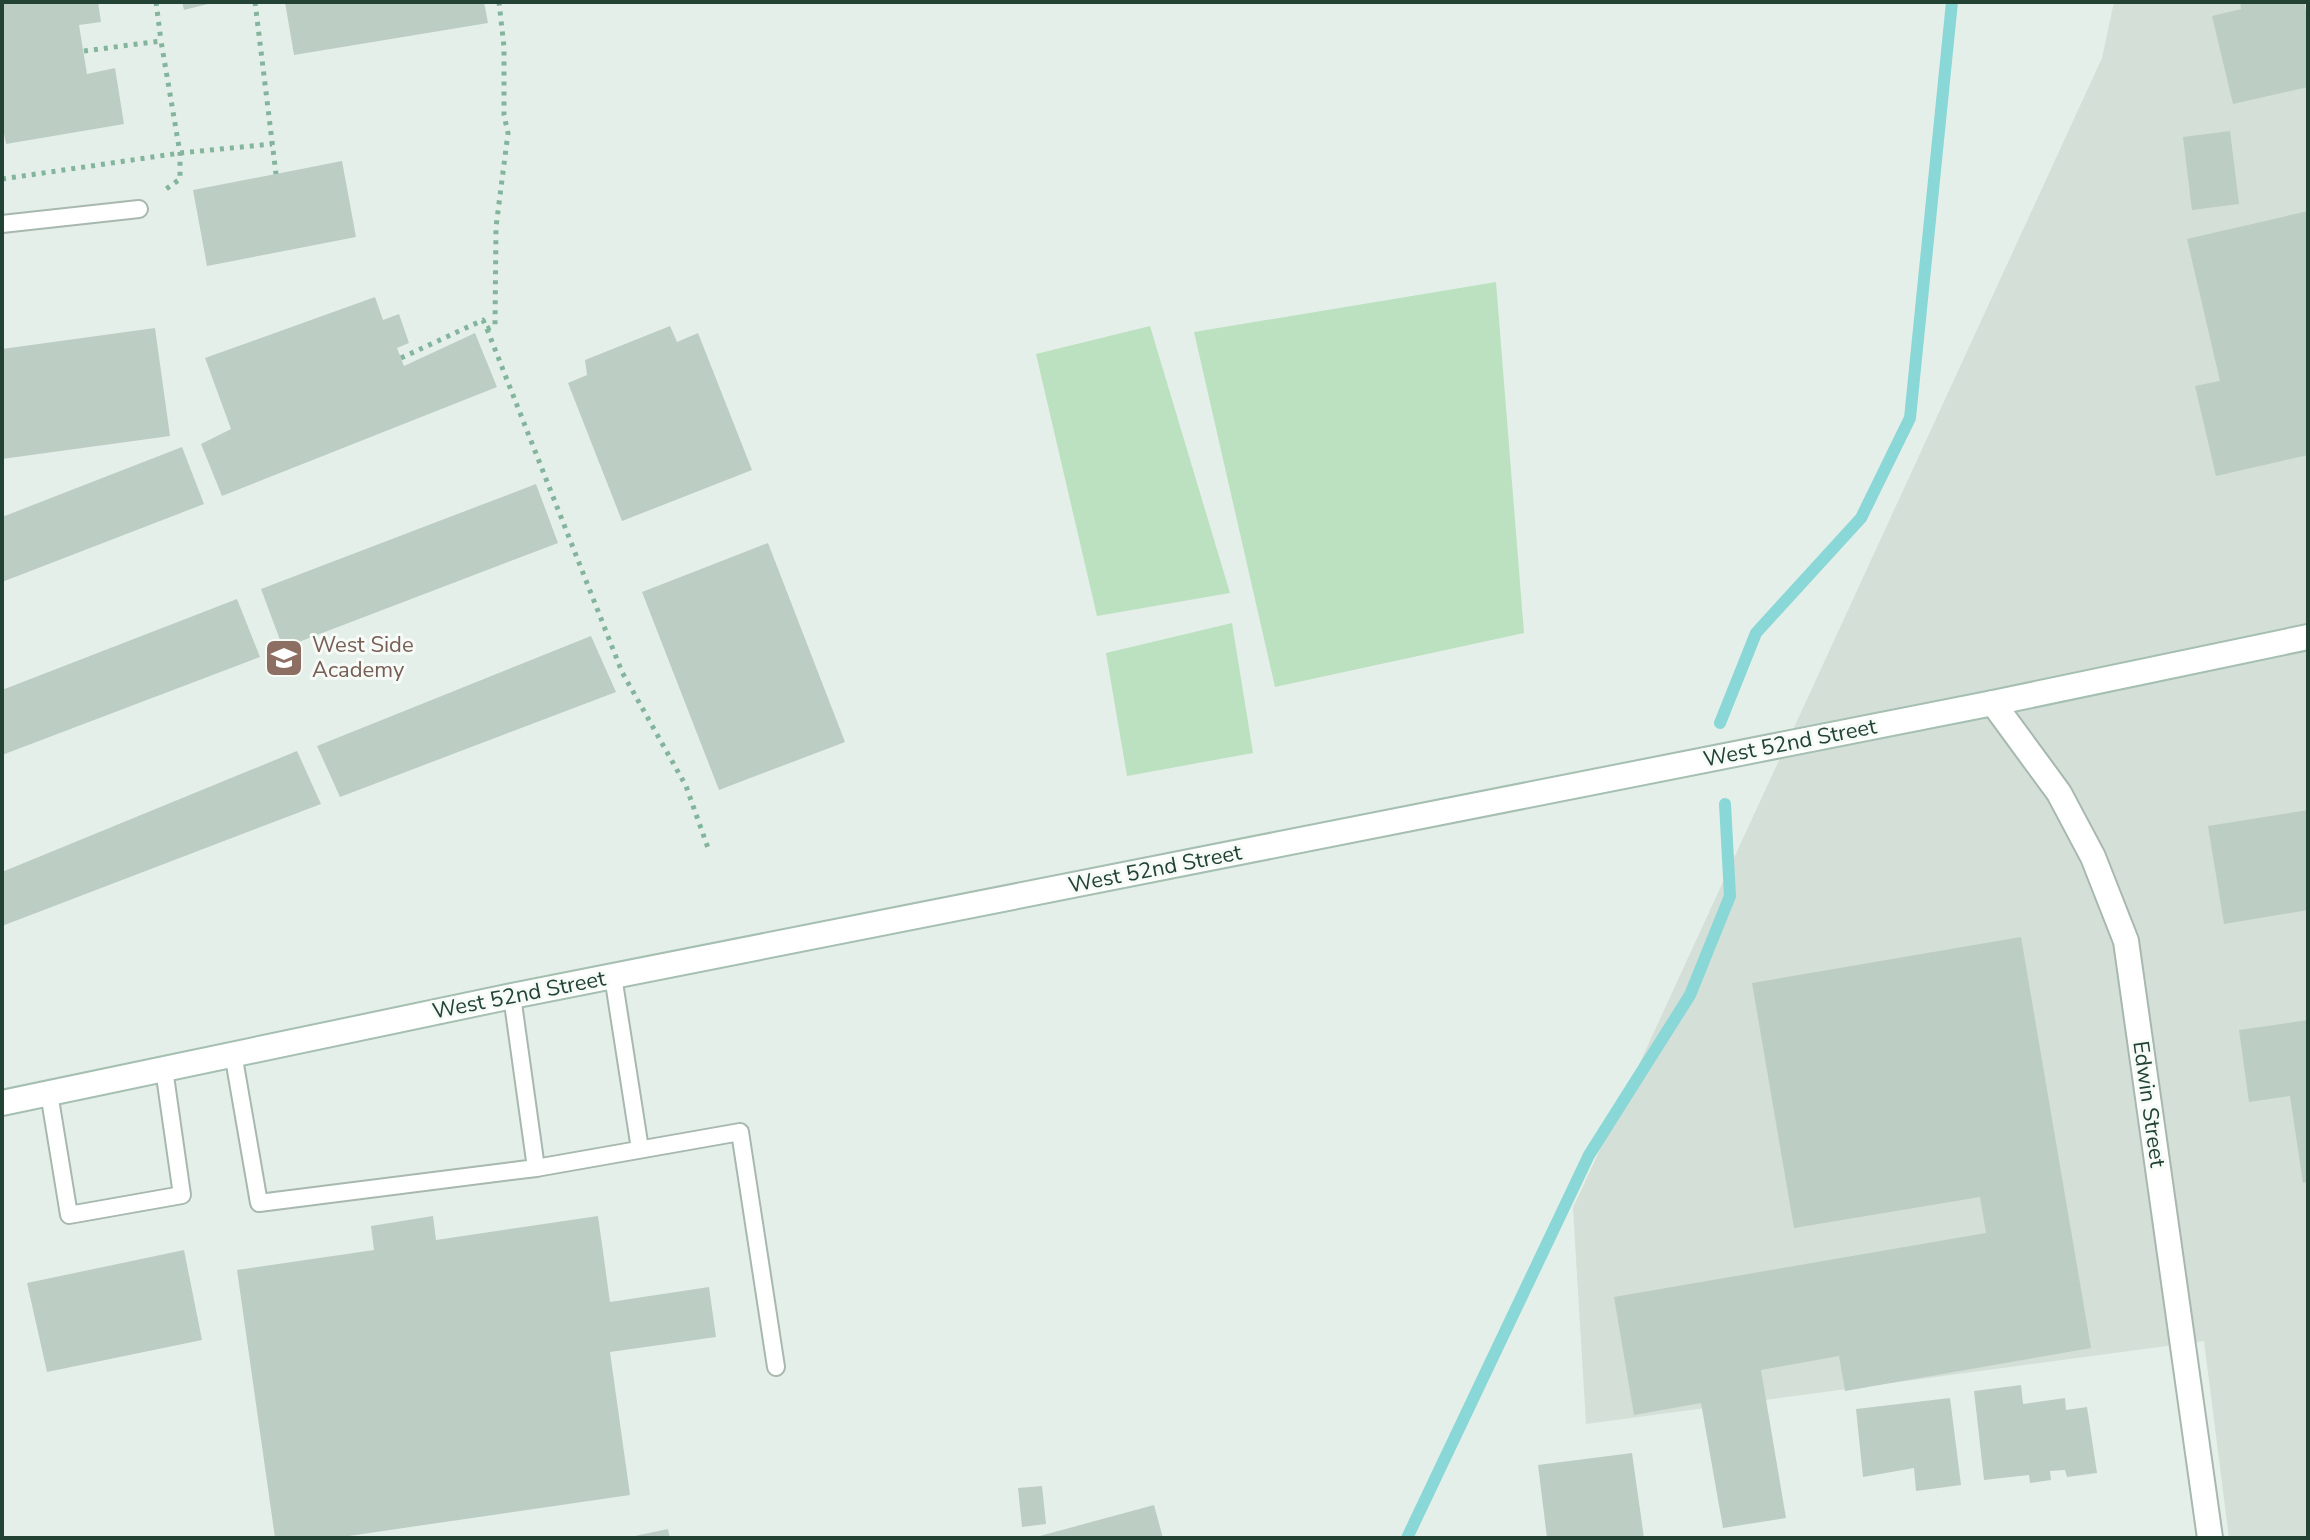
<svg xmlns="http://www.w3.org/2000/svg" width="2310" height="1540" font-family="'Nunito Sans',sans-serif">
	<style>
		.built { fill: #d3dfd7 }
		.green { fill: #bce1c0 }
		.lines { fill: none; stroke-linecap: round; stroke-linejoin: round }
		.stream { stroke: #89d7d6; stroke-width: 12 }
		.building { fill: #bccdc4 }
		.lane-casing { stroke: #a7b8af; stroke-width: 20 }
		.street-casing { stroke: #a7b8af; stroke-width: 28 }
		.secondary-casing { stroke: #a5bfb1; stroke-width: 28 }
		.path { stroke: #83b59d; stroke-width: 5; stroke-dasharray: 4 6; stroke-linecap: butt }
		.lane { stroke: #fff; stroke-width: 16 }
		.street { stroke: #fff; stroke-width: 24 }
		.secondary { stroke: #fff; stroke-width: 24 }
		.labels { text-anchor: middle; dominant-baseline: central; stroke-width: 6; stroke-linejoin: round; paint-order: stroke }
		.education-label { font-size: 22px; fill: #785e54; stroke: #f6fbf7; text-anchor: start }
		.street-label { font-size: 22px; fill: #224334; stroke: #f6fbf7 }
	</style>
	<rect width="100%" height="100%" fill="#e5efe9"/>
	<polygon class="built" points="2114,2 2308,2 2308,1538 2229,1538 2204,1341 1586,1424 1573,1208 2102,58"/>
	<g class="green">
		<polygon points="1496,282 1524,633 1275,687 1194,332"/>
		<polygon points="1150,326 1230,593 1097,616 1036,354"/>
		<polygon points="1232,623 1253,753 1127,776 1106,653"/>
	</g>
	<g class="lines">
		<g class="stream">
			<polyline points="1720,723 1756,633 1861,518 1910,418 1952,2"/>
			<polyline points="1407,1538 1589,1155 1690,995 1730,896 1725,804"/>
		</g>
	</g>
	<g class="building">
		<polygon points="2,2 98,2 101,22 79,25 87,74 115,68 124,124 6,144 2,123"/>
		<polygon points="182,2 211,2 212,3 184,10"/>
		<polygon points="285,2 484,2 488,23 294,55"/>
		<polygon points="2240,2 2304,2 2308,21 2308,87 2233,104 2212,16 2241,9"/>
		<polygon points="2230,131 2239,204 2192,210 2183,137"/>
		<polygon points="342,161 356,237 207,266 193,190"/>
		<polygon points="2308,211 2308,455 2216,476 2195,386 2220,381 2187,239"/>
		<polygon points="375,297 383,320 399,314 409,343 397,348 404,366 475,333 497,387 222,496 201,444 231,429 205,358"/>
		<polygon points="670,326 677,342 698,333 752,470 622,521 568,383 587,375 585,360"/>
		<polygon points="155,328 170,436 2,459 2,349"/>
		<polygon points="182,447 204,504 2,582 2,517"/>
		<polygon points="536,484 558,543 283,648 261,589"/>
		<polygon points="768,543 845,742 719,790 642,592"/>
		<polygon points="237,599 260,657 2,755 2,690"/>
		<polygon points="591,636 616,692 340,797 317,746"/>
		<polygon points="297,751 321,804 2,926 2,872"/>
		<polygon points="2308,810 2308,910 2224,924 2208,826"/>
		<polygon points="2021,937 2091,1348 1845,1391 1839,1356 1761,1370 1786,1518 1723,1528 1701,1403 1634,1415 1614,1297 1986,1233 1980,1197 1794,1228 1752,983"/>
		<polygon points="2308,1020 2308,1182 2303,1183 2290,1096 2249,1102 2239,1030"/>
		<polygon points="433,1216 436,1240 598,1216 610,1302 709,1287 716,1337 610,1352 630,1495 335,1538 275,1538 237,1270 374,1250 371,1226"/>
		<polygon points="184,1250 202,1340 47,1372 27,1283"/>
		<polygon points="2021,1385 2023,1404 2065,1398 2066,1410 2087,1407 2097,1473 2067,1477 2065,1470 2050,1471 2051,1480 2030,1483 2029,1475 1984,1480 1974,1391"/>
		<polygon points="1950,1398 1961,1485 1916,1491 1914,1468 1863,1477 1856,1409"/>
		<polygon points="1632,1453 1644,1538 1547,1538 1538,1465"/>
		<polygon points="1042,1486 1046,1524 1022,1527 1018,1488"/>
		<polygon points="1154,1505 1163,1538 1036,1538 1036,1537"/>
		<polygon points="668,1529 670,1538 630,1538 630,1537"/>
	</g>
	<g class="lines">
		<defs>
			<g id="lane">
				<polyline points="2,224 139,209"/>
				<polyline points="613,976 640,1149"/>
				<polyline points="233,1053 259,1203 536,1168 512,996"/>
				<polyline points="49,1093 69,1215 182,1195 164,1069"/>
				<polyline points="536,1168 740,1132 776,1367"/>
			</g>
			<polyline id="street" points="1993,703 2059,793 2093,857 2126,941 2210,1538"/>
			<polyline id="secondary" points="2,1103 512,996 1993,703 2308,637"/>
		</defs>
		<use href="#lane" class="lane-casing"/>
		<use href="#street" class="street-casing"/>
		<use href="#secondary" class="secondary-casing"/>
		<g class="path">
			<polyline points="156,2 161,41"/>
			<polyline points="255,2 276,174"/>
			<polyline points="84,51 161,41 180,153 180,179 162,192"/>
			<polyline points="2,179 180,153 272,144"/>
			<polyline points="487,329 622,672 686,786 708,848"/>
			<polyline points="401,358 483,320 487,329 495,325 496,227 508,133 504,115 504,47 499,2"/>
		</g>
		<use href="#lane" class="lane"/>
		<use href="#street" class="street"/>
		<use href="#secondary" class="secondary"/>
	</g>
	<defs>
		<symbol id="school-square" viewBox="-11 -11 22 22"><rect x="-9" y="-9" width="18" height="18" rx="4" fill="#8d6e63" stroke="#f6fbf7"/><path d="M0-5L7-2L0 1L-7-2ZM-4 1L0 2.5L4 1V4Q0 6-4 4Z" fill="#fff"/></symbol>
	</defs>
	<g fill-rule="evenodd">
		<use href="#school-square" x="262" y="636" width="44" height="44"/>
	</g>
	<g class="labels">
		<g class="education-label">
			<text x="312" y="645">West Side<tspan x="312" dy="25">Academy</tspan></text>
		</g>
		<g class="street-label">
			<text transform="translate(1790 743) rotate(-11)">West 52nd Street</text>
			<text transform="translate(1155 869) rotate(-11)">West 52nd Street</text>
			<text transform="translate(519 995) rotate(-11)">West 52nd Street</text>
			<text transform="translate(2149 1104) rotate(82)">Edwin Street</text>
		</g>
	</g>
	<rect width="2310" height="1540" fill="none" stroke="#224334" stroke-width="8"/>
</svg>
